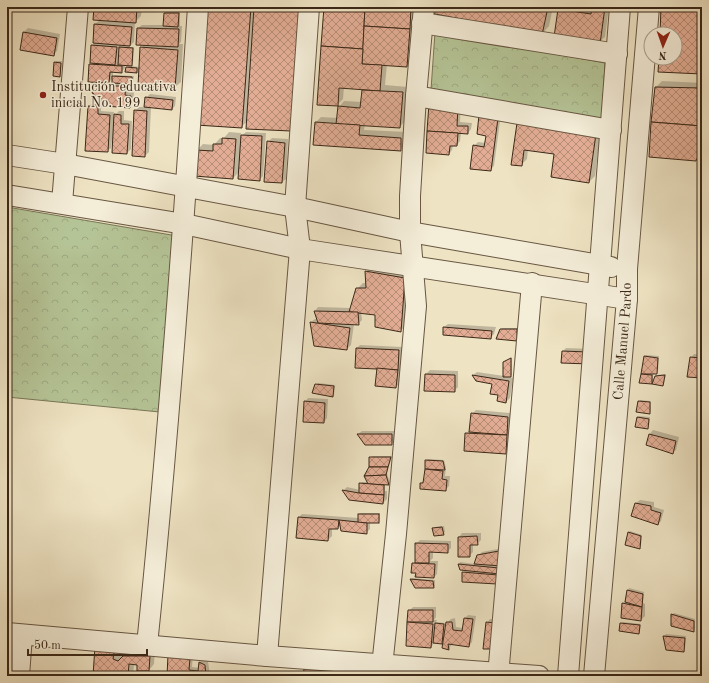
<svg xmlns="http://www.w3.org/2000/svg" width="709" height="683" font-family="'Old Standard TT',serif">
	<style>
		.park { fill: url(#park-crowns); stroke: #787657 }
		.shadow { fill: #0003; fill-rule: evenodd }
		.building { fill: url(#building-cross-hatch); stroke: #3b2818 }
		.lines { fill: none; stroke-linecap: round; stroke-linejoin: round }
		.minor-casing { stroke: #685743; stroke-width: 22 }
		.minor { stroke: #f4edd8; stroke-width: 20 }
		.poi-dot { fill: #8f2418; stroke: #f4edd8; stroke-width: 1.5 }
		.labels { text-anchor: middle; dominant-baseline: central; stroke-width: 3; stroke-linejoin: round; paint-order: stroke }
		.poi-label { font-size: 14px; fill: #3b2818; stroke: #f4edd8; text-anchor: start }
		.street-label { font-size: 14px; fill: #3b2818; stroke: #f4edd8 }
	</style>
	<defs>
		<pattern id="park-crowns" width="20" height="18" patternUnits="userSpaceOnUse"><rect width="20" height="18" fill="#b5c496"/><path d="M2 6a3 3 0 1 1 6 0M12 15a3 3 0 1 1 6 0" fill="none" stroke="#9da881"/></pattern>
		<pattern id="building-cross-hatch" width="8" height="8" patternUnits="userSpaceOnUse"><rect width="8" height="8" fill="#e2ad94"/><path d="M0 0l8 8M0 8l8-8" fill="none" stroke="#b88d78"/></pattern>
	</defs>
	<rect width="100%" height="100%" fill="#eee3c3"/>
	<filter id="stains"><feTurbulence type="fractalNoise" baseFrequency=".005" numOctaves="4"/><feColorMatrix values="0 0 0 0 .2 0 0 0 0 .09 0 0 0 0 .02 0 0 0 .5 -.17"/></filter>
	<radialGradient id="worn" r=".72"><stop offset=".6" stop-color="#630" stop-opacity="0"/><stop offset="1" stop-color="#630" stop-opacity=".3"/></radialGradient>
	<g class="park">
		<polygon points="435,32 605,63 602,122 431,90"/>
		<polygon points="7,207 183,237 170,413 7,397"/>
	</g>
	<g class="shadow">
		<path d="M95,7H142L141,16L135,22L134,42L129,47H134L133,63L130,66L140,67L141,48L144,45L138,28L142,25H164L165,13L167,12H180V26H182L181,42L179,44H183L181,82L175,87L140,69L137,72L127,67L129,65L125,64V68L121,72H113V77L115,75L134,76L133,81L129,83V92H134L133,103L130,107L101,105V111L114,112L113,117L119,111H124V120L132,121L131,149L127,153L113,152L114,140H112L111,148L107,151L89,106L93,103H95V93L93,86L98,81L90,65L93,63L92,45L94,44L95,24L100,20ZM113,78V83H108Z"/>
		<polygon points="205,7 306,7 248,121 241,127"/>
		<polygon points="325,7 416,7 413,60 407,66 387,64 385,85 408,87 405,121 400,127 365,124 364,130 407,132 406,144 400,150 316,122 321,117 338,118 339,107 344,101 362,102 363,89 344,87 343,99 337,105"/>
		<polygon points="432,7 553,7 549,26 542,34"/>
		<polygon points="562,7 593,8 593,7 609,7 605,37 599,42 559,10"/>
		<polygon points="28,28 60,34 57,51 53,55 21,49 24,32"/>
		<polygon points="56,61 62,61 61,74 59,75 55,63"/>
		<polygon points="662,81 702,83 702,153 696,160 656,87"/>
		<polygon points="150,94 176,97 175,106 172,109 151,107 149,152 145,156 135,111 139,107 145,107 146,98"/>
		<polygon points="461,103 460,122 472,123 471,129 468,133 461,133 460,141 457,145 453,145 452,150 449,154 427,152"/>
		<polygon points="501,114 494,166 490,170 474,146 478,142 486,143"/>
		<polygon points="518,124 601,128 595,176 589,182 555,153 528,149 527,159 521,165"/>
		<polygon points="229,132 241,133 241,136 246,132 266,133 263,176 259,180 240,171 233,178 197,150 203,144 214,145 220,138 223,139"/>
		<polygon points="272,138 288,139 286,179 282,182 268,142"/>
		<polygon points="372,266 411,272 407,325 401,330 376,314 361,312 362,320 358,324 354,324 351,345 347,349 311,322 315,319 317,319 315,311 318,307 351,308 357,289 363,283 367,283 366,272"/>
		<polygon points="448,324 496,327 494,334 490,338 444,327"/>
		<polygon points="503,328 518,328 518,338 516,340 501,329"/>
		<polygon points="360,345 402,347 399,384 396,387 378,367 357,348"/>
		<polygon points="566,348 591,349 593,360 563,351"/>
		<polygon points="694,354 702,355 702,377 691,358"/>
		<polygon points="646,355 659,356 658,371 656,373 653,373 653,383 657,375 666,374 664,384 662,385 640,382 644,357"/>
		<polygon points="512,357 512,375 509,377 513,378 510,398 506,402 493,383 473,375 477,372 504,376 504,362"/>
		<polygon points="430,370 458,371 458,387 454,391 426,374"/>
		<polygon points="318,383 335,385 334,395 332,396 316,385"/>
		<polygon points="308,398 328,399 327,418 324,422 305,402"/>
		<polygon points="640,400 651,401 651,411 650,413 639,402"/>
		<polygon points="476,410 511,413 510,449 506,453 466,434 470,430 472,414"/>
		<polygon points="639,416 650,417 649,427 647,428 638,417"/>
		<polygon points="653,430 679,437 676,450 672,453 648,444 650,434"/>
		<polygon points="362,431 395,431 395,440 391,444 358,434"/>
		<polygon points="372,456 392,456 387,473 390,483 389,484 385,484 385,491 387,491 387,499 383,503 343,491 347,487 360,490 360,484 362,482 368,482 370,458"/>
		<polygon points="428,459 444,460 446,468 445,476 450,476 449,486 445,490 421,483 425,480 426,461"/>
		<polygon points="640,500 654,502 654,507 664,510 661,521 658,524 636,503"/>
		<polygon points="360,513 380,513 380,520 379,522 370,521 370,529 366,533 341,525 338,528 332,528 332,536 328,540 299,517 302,514 359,518 359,514"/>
		<polygon points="444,526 445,532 443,534 433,529 435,527"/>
		<polygon points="630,531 642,535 641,546 639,548 627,544 629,532"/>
		<polygon points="462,533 481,533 481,540 477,544 473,544 473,552 469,556 459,556 459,537"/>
		<polygon points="420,540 451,541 451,548 447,552 433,551 433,558 430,561 438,561 437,574 434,577 417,572 413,564 416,561 416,544"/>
		<polygon points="503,548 501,579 463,573 466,570 460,569 459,564 460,562 475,564 478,556 482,552"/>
		<polygon points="413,578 435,580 435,586 434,587 411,579"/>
		<polygon points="629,588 644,592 643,603 645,604 645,616 641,620 622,617 623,603 626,600 628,590"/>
		<polygon points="413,607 436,607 436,617 434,620 437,620 436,622 445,623 444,631 446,631 447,623 451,619 455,618 456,627 463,628 465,618 468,615 476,616 472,642 469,646 452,644 449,649 443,648 444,640 441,643 435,642 431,647 407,645 409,611"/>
		<polygon points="674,613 695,619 695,629 693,630 672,615"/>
		<polygon points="490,619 499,619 484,648 487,623"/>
		<polygon points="623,622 641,624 640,631 639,633 621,623"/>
		<polygon points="666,634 686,636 685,649 683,651 667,649 664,636"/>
		<polygon points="120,642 118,653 124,655 129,650 155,650 154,664 149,670 134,664 133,676 94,676"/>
		<polygon points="193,654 192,667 200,668 200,662 203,659 208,661 210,675 208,676 168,676"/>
		<polygon points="351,670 372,673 372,676 347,676 347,674"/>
	</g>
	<g class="building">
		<polygon points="94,7 137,7 136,23 93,20"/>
		<polygon points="204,7 251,7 242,128 196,125"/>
		<polygon points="254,7 299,7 291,131 246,129"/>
		<polygon points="324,7 365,7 363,49 321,46"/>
		<polygon points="365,7 411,7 410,29 364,26"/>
		<polygon points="431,7 548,7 542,35 430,13"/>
		<polygon points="592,7 605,7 600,44 554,37 558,9 591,14"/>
		<polygon points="661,7 702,7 702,74 658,72 659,58 675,58 675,34 660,34"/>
		<polygon points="164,13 179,13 178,27 163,26"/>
		<polygon points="94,24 132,27 130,46 93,43"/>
		<polygon points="364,26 410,29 407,67 362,64"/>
		<polygon points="137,28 179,29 178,47 136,45"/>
		<polygon points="23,32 57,38 54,56 20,50"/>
		<polygon points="91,45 117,47 115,65 90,63"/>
		<polygon points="321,46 363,49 362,64 382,65 380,91 339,88 338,106 317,105"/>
		<polygon points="119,47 133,48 132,66 118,65"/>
		<polygon points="140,47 178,50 175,88 138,86"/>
		<polygon points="54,62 61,63 60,77 53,76"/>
		<polygon points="89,64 122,66 122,73 110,72 109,83 88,82"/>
		<polygon points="126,67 137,68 137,73 125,72"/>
		<polygon points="112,76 132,77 132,84 112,83"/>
		<polygon points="92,86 126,86 125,95 131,96 130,108 93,105 94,94 92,93"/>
		<polygon points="655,87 702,88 702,126 651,122"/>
		<polygon points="362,90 403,92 400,128 336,124 338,106 360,108"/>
		<polygon points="145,97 173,100 172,110 144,107"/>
		<polygon points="429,104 458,106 457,126 468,126 468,134 427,131"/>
		<polygon points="88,106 98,107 98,114 110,115 108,152 85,151"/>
		<polygon points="134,110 147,111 145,157 132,156"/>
		<polygon points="114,114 121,115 121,124 129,124 127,154 112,153"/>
		<polygon points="479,115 498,118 491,171 470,169 473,145 484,147 486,136 477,134"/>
		<polygon points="315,122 360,125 359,135 401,138 401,151 313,145"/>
		<polygon points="651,122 702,126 700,152 696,161 649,157"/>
		<polygon points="517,123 596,134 589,183 551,177 554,154 524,150 522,166 511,165"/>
		<polygon points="427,131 458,133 457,146 450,146 449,155 426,153"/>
		<polygon points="241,135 262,136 260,181 238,179"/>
		<polygon points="222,138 236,139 233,179 194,176 196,150 213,151 213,144 222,144"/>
		<polygon points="267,141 285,143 282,183 264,182"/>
		<polygon points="365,271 405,278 401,332 375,327 375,315 349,312 356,288 366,288"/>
		<polygon points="314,311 358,312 359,325 318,323"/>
		<polygon points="310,322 350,328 347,350 314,346"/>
		<polygon points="443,327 492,331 491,339 443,335"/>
		<polygon points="500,329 517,329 517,341 496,339"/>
		<polygon points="356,348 399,350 398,370 355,368"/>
		<polygon points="562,351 588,352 590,364 561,363"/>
		<polygon points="644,356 658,358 657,374 641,374"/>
		<polygon points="690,357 702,358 702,378 687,377"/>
		<polygon points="511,358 511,377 503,377 503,362"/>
		<polygon points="377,368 398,370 396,388 375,386"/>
		<polygon points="425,374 455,375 455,392 424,391"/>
		<polygon points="641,374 652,375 652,384 639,383"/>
		<polygon points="472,375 509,381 506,403 497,401 498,395 490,394 492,384 476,381"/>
		<polygon points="665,375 663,386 652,384 655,376"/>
		<polygon points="315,384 334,386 333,397 312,393"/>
		<polygon points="304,401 325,403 324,423 303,422"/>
		<polygon points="638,401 650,402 650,414 636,412"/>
		<polygon points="471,413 508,417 507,435 469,432"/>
		<polygon points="637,417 649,419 648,429 635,427"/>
		<polygon points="465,433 507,435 506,454 464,451"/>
		<polygon points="357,434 392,434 392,445 365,445"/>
		<polygon points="649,434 676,441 673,454 646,445"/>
		<polygon points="369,457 391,457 388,467 369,467"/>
		<polygon points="425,460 443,461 445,470 425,469"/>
		<polygon points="369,467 388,467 386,475 364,476"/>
		<polygon points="425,469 443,471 442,479 447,480 446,491 420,489 420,483 423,483"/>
		<polygon points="386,475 389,485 368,484 364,476"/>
		<polygon points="359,483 384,485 384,495 359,493"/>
		<polygon points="342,490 359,493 384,495 383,504 349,500"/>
		<polygon points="635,503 651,506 651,510 661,513 658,525 631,516"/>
		<rect x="358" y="514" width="21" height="9"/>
		<polygon points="298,517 339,520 338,529 329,529 328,541 296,538"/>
		<polygon points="339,520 367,523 367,534 341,531"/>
		<polygon points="442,527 444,535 434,536 432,528"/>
		<polygon points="628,532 641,536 640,549 625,545"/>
		<polygon points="477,536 478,545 470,545 470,557 458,557 458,537"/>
		<polygon points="415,543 448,544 448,553 429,552 429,563 415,563"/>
		<polygon points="499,551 502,566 474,564 477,555"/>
		<polygon points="412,563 435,564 434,578 415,577 416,573 411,573"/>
		<polygon points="458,564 499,568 500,574 460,570"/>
		<polygon points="462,572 498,575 497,584 462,582"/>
		<polygon points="410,579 433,581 434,588 415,588"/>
		<polygon points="627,590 643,594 642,607 625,602"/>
		<polygon points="622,603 642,607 641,621 621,618"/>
		<polygon points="408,610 433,610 433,622 407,622"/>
		<polygon points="671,614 694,621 694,632 671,626"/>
		<polygon points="464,618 473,619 469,647 448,644 449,650 442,648 446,622 452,622 453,630 462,631"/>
		<polygon points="407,622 433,624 431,648 406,646"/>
		<polygon points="486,622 496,623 494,649 483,649"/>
		<polygon points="435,623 444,624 442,644 433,643"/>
		<polygon points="620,623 640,625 639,634 619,631"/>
		<polygon points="663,636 685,638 684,652 666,650"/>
		<polygon points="7,642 17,643 12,676 7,676"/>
		<polygon points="95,646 115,647 113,659 118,661 123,656 150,656 149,671 137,671 137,665 129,664 128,676 93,676"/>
		<polygon points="168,655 190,658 189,670 198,671 199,662 205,665 206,676 167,676"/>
		<polygon points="304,669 321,670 321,676 303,676"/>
		<polygon points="346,674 365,676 346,676"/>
	</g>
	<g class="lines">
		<defs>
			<g id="minor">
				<polyline points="422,23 617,54"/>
				<polyline points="416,96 611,130"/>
				<polyline points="7,155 65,164 295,207 410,232 611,267"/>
				<polyline points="7,195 184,224 300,249 627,299"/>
				<polyline points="62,203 78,7"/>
				<polyline points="7,633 267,656 539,676"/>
				<path d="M147,645C169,433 184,220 198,7"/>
				<polyline points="267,656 300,249 295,207 309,7"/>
				<polyline points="19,676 22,635"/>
				<polyline points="381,676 396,534 416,306 410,232 410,196 416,96 424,7"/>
				<polyline points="498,676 532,283"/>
				<polyline points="568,676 620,7"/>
				<path id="s1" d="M594,676L627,299V269L649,7"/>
			</g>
		</defs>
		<use href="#minor" class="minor-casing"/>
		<use href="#minor" class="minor"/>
	</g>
	<circle class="poi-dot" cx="43" cy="95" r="4"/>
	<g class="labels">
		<g class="poi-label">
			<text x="51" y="87">Institución educativa<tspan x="51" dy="16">inicial No. 199</tspan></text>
		</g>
		<g class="street-label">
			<text stroke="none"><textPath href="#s1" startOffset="336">Calle Manuel Pardo</textPath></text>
		</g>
	</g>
	<rect width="709" height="683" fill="none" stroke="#eee3c3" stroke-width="24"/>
	<rect x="8" y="8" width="693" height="667" fill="none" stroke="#3b2818" stroke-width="2"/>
	<rect x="12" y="12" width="685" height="659" fill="none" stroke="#3b2818"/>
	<g transform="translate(663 46) rotate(182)"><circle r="19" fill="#f4edd8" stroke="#aa9e8b"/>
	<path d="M0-3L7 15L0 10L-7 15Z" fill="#8f2418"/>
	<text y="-6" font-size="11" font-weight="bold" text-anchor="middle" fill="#3b2818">N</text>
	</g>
	<path d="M28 649v6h119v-6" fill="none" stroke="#3b2818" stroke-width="2"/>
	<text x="34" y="649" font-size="12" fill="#3b2818" stroke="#f4edd8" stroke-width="3" paint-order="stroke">50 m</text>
	<rect width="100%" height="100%" filter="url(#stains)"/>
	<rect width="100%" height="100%" fill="url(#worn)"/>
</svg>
